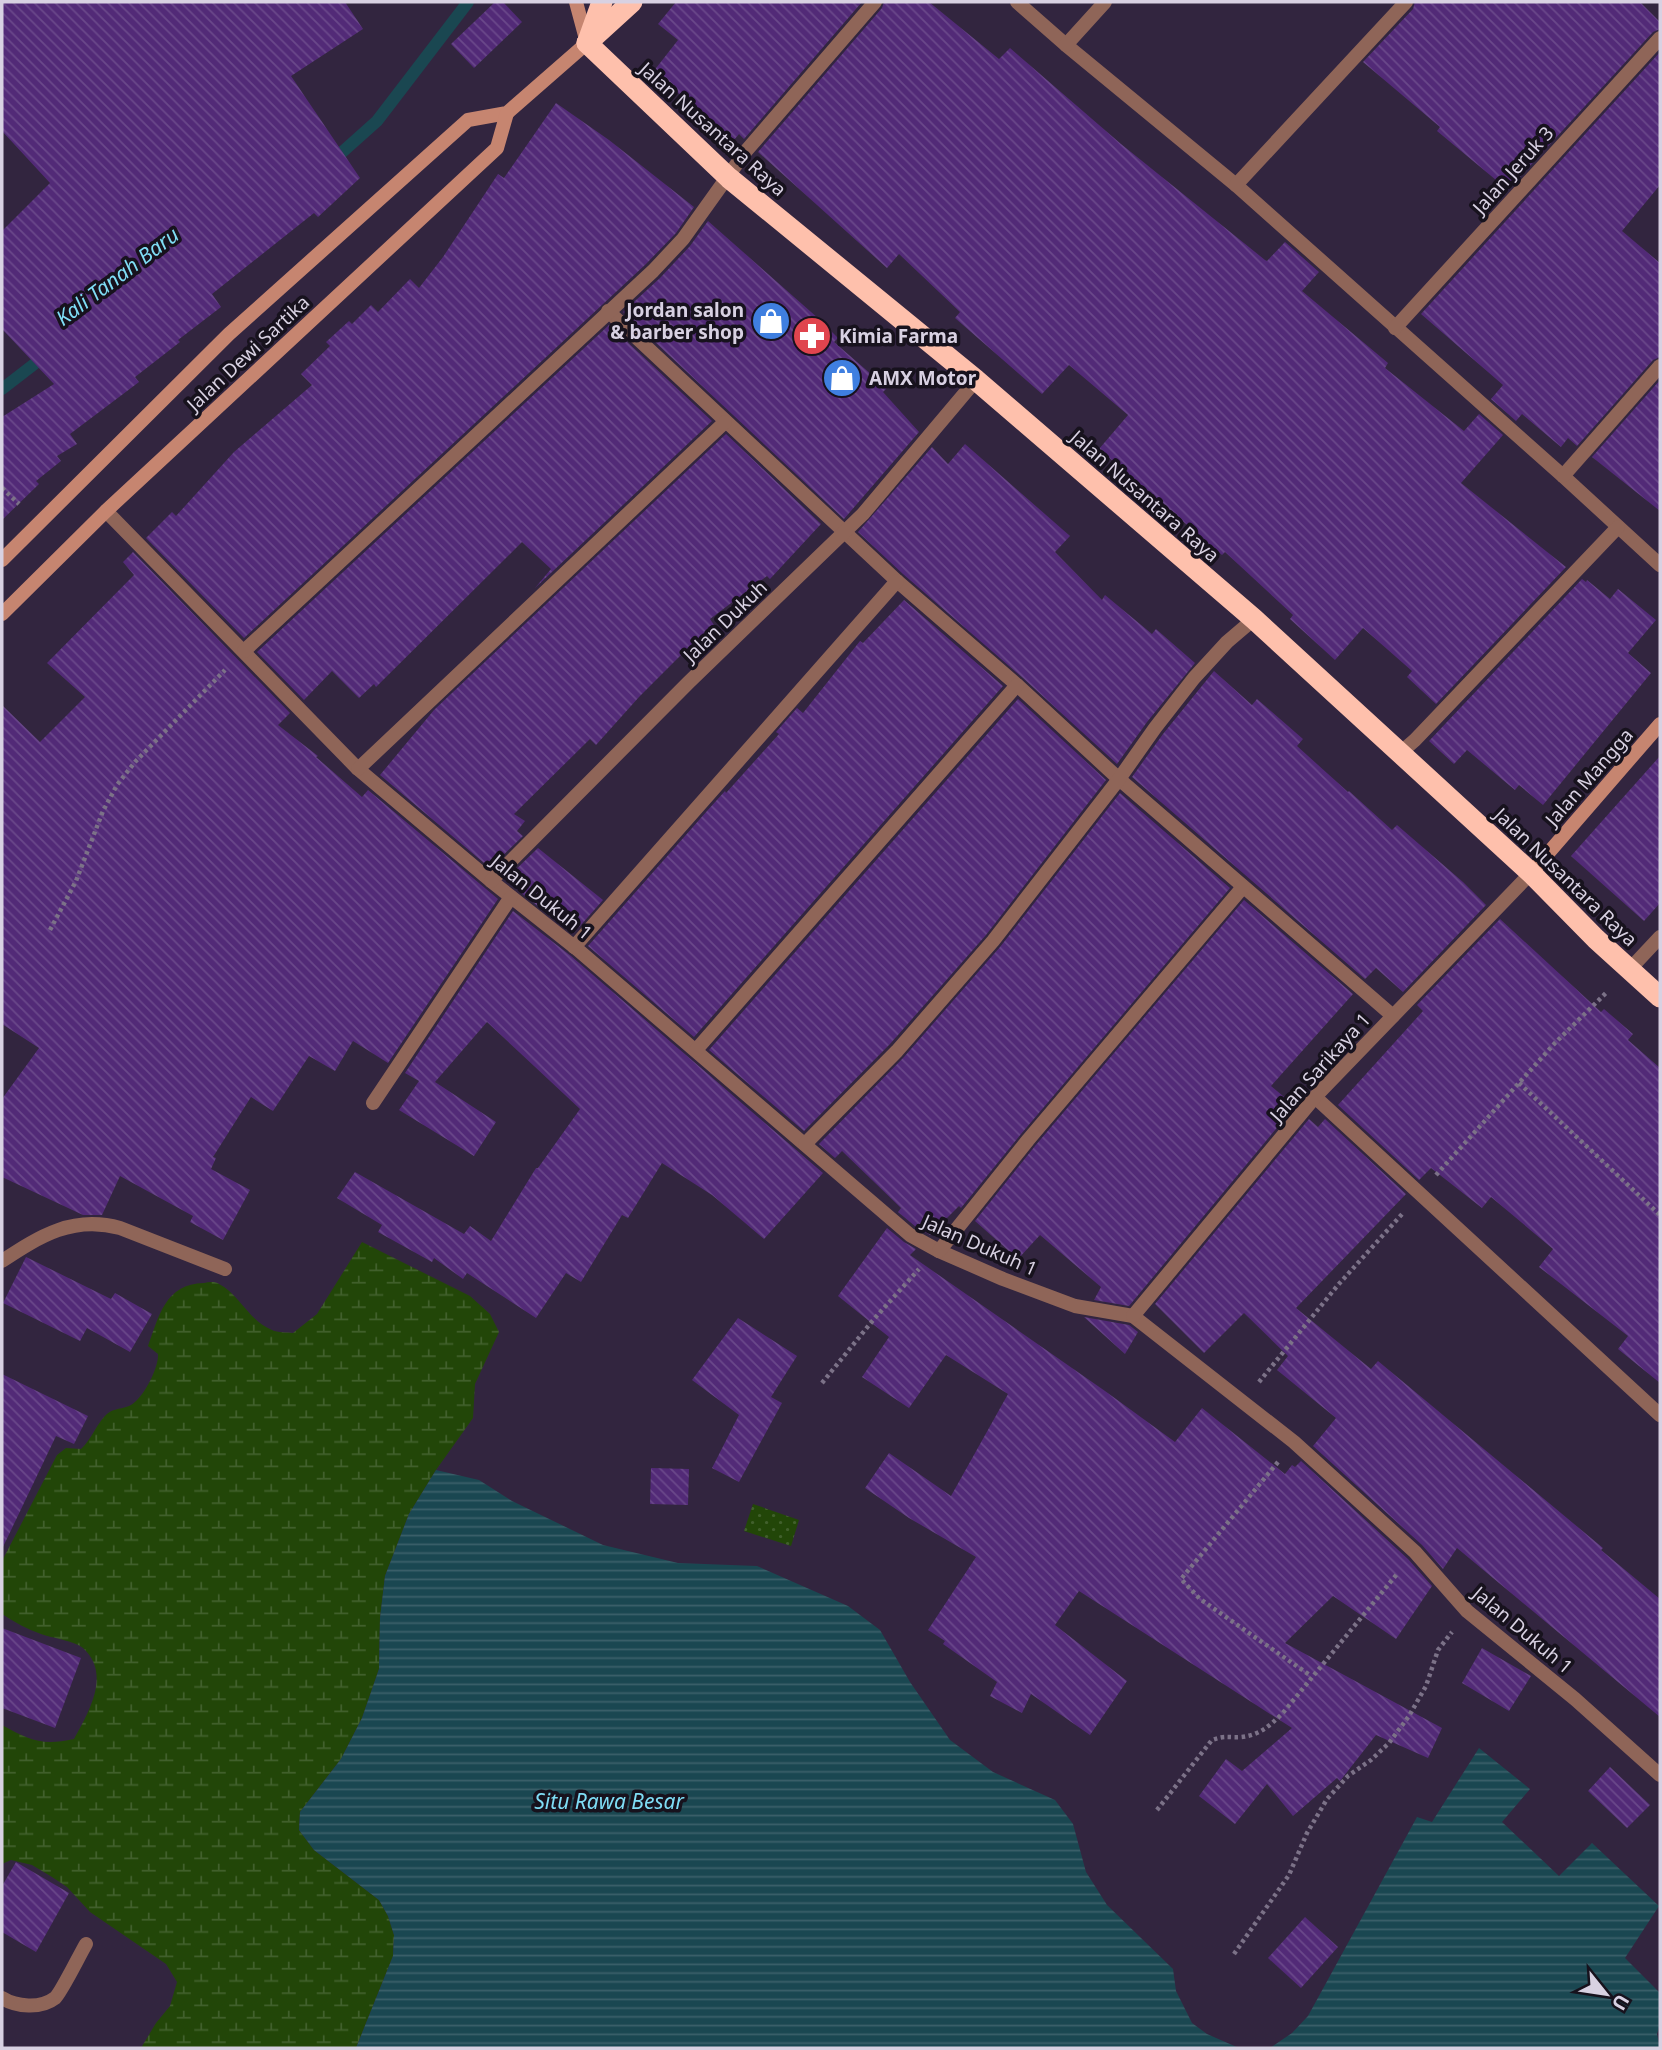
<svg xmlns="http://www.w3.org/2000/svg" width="1662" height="2050" font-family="'Noto Sans',sans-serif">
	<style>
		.grass { fill: url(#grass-dots) }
		.wetland { fill: url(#wetland-marsh) }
		.water { fill: url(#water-rules) }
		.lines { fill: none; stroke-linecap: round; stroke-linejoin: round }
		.stream { stroke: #1a4751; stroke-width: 12 }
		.building { fill: url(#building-back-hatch) }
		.path { stroke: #7c7288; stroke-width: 4.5; stroke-dasharray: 3.5 3.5; stroke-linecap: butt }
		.street { stroke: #8f6558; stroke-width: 14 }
		.secondary { stroke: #c68570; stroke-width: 14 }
		.highway { stroke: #fec0ac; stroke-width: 21 }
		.labels { text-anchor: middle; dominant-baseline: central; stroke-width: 7; stroke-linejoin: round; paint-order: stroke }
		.street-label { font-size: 19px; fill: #d8d1e2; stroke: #17121d }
		.poi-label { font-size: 19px; font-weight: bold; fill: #d8d1e2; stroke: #17121d; text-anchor: start }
		.water-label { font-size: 21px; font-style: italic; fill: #7fddf5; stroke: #17121d }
	</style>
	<defs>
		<pattern id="grass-dots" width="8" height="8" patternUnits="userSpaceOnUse" patternTransform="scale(1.75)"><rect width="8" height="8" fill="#224608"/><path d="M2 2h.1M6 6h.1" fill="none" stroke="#41602c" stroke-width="1.8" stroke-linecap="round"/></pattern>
		<pattern id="wetland-marsh" width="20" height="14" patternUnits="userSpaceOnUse" patternTransform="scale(1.75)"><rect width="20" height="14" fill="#224608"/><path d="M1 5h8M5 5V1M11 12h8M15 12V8" fill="none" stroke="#41602c"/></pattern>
		<pattern id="water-rules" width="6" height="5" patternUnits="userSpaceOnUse" patternTransform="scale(1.75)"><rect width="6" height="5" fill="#1a4751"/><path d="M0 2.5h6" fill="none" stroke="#3b606a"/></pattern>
		<pattern id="building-back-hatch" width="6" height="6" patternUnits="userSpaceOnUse" patternTransform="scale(1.75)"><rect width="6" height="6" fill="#522a77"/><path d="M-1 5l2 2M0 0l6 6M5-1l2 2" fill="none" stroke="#6a488a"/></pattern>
	</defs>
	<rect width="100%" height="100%" fill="#32253f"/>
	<polygon class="grass" points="753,1504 799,1520 791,1546 744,1531"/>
	<path class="wetland" d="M362,1242L470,1296L490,1314L499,1332L475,1384L473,1418L436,1470L409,1514L385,1576L380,1618L379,1669L362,1718L341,1759L300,1812L299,1830L314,1850L379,1900L388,1916L394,1935L393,1956L356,2048H141L156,2023L170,2006L177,1982L166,1964L90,1912L67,1887L52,1877L32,1865L11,1860L2,1864V1725C29,1740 42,1746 74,1739C88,1713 112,1674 83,1648C75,1641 52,1638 41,1634C27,1629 14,1622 2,1614V1561L57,1455L66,1448L81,1449C91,1440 95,1427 104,1417C112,1408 118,1410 129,1406C142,1401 159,1368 158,1354L148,1346C159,1316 165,1284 204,1283C209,1282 215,1281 219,1284C240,1295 249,1321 272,1330C278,1333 287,1332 293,1333L317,1314Z"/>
	<g class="water">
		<polygon points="436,1470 479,1480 512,1501 603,1545 678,1563 757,1566 848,1606 880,1630 910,1682 950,1740 993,1772 1055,1800 1073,1824 1086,1872 1107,1905 1173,1969 1176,1991 1192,2023 1207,2034 1239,2048 356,2048 393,1956 394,1935 388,1916 379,1900 314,1850 299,1830 300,1812 341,1759 362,1718 379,1669 380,1618 385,1576 409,1514"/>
		<polygon points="1479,1748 1530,1789 1502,1822 1559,1876 1592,1843 1659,1906 1625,1958 1660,1993 1660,2024 1657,2034 1660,2048 1270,2048 1292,2033 1308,2016 1417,1817 1432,1822"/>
	</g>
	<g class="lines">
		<g class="stream">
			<polyline points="330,163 377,121 468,2"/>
			<polyline points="2,389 46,355"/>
		</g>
	</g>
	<g class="building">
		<polygon points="2,2 345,2 363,29 291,76 360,178 318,217 314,213 212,294 221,307 178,340 180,342 135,377 139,382 70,434 77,444 57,456 61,461 36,481 39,484 2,520 2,417 54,384 2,329 2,231 50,183 2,131"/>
		<polygon points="495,2 503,2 522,22 474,68 451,44"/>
		<polygon points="676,2 862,2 744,139 739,134 734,140 653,72 678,40 658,24"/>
		<polygon points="884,2 929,2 999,59 1010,48 1121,144 1265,260 1267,261 1285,242 1319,272 1302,291 1388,363 1385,368 1464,431 1479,414 1503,435 1461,483 1566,567 1436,704 1407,677 1412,671 1363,628 1335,660 1290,619 1293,615 1225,552 1222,555 1099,449 1128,415 1069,365 1042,394 955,318 960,312 899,254 887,268 758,152 882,8"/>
		<polygon points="1415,2 1640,2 1660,22 1660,29 1653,32 1508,190 1437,131 1440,127 1363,62 1413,9"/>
		<polygon points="1660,52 1660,185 1622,231 1660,263 1660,357 1653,360 1577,446 1568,438 1561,447 1522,414 1516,421 1491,399 1503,385 1421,314"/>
		<polygon points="556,103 609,140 694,207 676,233 646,264 244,638 146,538 172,512 176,516 234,452 312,385 301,374 330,346 326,342 349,321 352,324 371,305 378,312 410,279 419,288 443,257 498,174 504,178"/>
		<polygon points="708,221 819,319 838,338 834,342 887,388 883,392 919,432 844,519 623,312 660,278 690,246"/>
		<polygon points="609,325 712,421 535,588 551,569 522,542 376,687 374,684 359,698 332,671 304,700 257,652"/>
		<polygon points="1660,380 1660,511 1592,457"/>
		<polygon points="726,434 821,524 770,579 767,576 710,619 716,628 687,649 639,697 596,745 590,739 514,814 525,821 517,831 523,836 490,868 380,775 434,710"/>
		<polygon points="965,444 1070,536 1055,552 1102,600 1105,595 1152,634 1156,629 1195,663 1147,722 1117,764 1023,678 903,574 858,532 932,447 948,464"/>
		<polygon points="133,552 290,713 278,725 318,756 316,757 362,797 368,790 498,899 388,1063 353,1041 335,1071 309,1056 273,1111 251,1097 213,1157 216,1158 211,1169 250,1190 223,1240 190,1222 193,1216 120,1176 102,1215 83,1215 2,1177 2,1099 39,1048 2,1024 2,705 40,742 85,697 47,663 134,575 123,562"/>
		<polygon points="1582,579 1586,582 1587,580 1610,599 1618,589 1656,620 1628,653 1651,673 1543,805 1519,785 1515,790 1467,750 1454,764 1429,741"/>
		<polygon points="904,600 1003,686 694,1037 588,946 707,811 725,791 726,793 779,734 776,732 797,708 803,713 860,641 863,643"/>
		<polygon points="1214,671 1252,705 1257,699 1303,739 1297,746 1348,792 1349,791 1392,830 1397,825 1463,882 1486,905 1403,992 1376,968 1365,979 1132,777 1163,734"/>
		<polygon points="1018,699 1106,780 986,935 890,1044 804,1131 709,1050"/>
		<polygon points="1660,756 1660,903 1644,921 1571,856"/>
		<polygon points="1120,793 1230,888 1021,1134 961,1208 959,1206 930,1235 916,1227 898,1212 901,1208 842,1151 835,1158 819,1144 904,1057 1000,947"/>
		<polygon points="538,848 603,900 573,934 505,880"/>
		<polygon points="1244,900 1353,994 1271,1086 1295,1106 1129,1306 1094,1300 1101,1287 1040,1235 1018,1259 975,1221 1035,1146"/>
		<polygon points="513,911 571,956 823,1173 764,1239 712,1195 662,1163 628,1218 622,1215 581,1282 566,1273 536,1318 467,1273 463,1279 434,1258 432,1262 378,1232 382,1225 337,1198 355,1172 464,1234 470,1226 491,1241 536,1168 538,1168 580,1109 487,1022 435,1082 496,1122 474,1156 399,1110 419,1081 405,1073"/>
		<polygon points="1500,919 1601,1012 1604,1009 1633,1034 1628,1040 1660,1068 1660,1383 1618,1349 1628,1336 1539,1267 1553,1249 1491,1197 1482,1208 1431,1168 1419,1180 1338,1105 1423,1011 1417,1005"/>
		<polygon points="1309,1119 1318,1127 1325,1119 1406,1194 1296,1308 1371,1369 1378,1361 1603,1548 1601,1550 1660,1599 1660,1717 1457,1548 1443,1569 1422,1545 1313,1446 1336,1418 1277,1370 1288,1356 1244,1313 1204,1353 1155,1304"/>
		<polygon points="887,1228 904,1242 916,1249 910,1255 1105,1391 1175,1442 1202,1408 1285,1474 1292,1465 1295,1467 1301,1461 1408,1559 1432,1586 1396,1639 1333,1596 1285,1643 1442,1728 1428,1758 1376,1735 1340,1781 1337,1778 1293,1816 1267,1784 1235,1824 1199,1796 1226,1759 1242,1771 1292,1728 1079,1591 1055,1625 1127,1681 1090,1735 1031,1694 1022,1713 990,1696 997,1682 943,1644 945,1641 928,1630 976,1557 909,1518 865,1488 889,1453 951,1496 1008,1394 946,1355 909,1408 862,1377 889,1337 838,1296"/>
		<polygon points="26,1257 111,1299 115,1293 152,1314 130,1352 87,1328 80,1341 3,1303"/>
		<polygon points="1084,1317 1129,1325 1138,1332 1125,1354"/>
		<polygon points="738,1318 797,1356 771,1397 782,1403 739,1482 712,1468 739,1415 692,1380"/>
		<polygon points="2,1374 88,1416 74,1444 56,1436 2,1549"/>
		<polygon points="651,1468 689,1469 688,1505 650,1504"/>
		<polygon points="2,1628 81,1658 55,1728 2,1708"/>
		<polygon points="1482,1648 1531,1676 1509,1711 1462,1683"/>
		<polygon points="1610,1767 1650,1805 1627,1828 1588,1791"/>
		<polygon points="16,1862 69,1893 36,1952 2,1932 2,1886"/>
		<polygon points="1305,1917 1338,1947 1301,1988 1268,1958"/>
	</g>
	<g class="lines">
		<g class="path">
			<polyline points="2,488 19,504"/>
			<polyline points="50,930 76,881 103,811 117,785 135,762 225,670"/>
			<polyline points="1519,1083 1660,1215"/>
			<polyline points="1436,1175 1555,1043 1607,992"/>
			<polyline points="1259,1382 1338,1285 1403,1213"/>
			<polyline points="822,1383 874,1319 919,1269"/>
			<polyline points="1278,1462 1181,1579 1200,1599 1311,1676"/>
			<path d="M1157,1810L1212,1740C1226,1735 1228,1738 1241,1737C1260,1735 1269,1726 1282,1714L1397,1574"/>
			<polyline points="1234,1954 1289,1875 1307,1833 1327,1799 1348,1776 1371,1760 1389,1743 1409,1716 1426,1686 1438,1650 1452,1632"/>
		</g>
		<g class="street">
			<polyline points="1017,2 1066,45 1236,185 1563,476 1660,565"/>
			<polyline points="1066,45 1105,2"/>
			<polyline points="1236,185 1406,2"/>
			<polyline points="608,311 897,581 1017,685 1119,779 1393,1016"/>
			<polyline points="1395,328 1660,38"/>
			<polyline points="1563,476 1660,366"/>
			<polyline points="106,511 358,769 491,881 577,949 910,1235 939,1251 1003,1279 1075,1306 1133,1316 1294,1442 1415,1552 1467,1611 1575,1699 1660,1775"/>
			<polyline points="244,651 653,271 683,239 746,151 875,2"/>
			<polyline points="1400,753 1415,740 1618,527"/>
			<polyline points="358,769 725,422"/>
			<polyline points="491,881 689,682 863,514 976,380"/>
			<polyline points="574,947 897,581"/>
			<polyline points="1630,969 1660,937"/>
			<polyline points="696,1050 1017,685"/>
			<polyline points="1315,1097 1660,1415"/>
			<polyline points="373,1103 511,897"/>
			<polyline points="805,1144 897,1051 993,941 1119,779 1155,728 1194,678 1227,642 1254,619"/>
			<polyline points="939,1251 1028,1140 1243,887"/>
			<path d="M2,1261C40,1236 73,1215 120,1228L225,1269"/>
			<polyline points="1133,1316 1315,1097 1531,873"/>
			<path d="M2,1998C16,2007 41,2009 55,1998C61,1993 80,1954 86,1944"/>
		</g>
		<g class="secondary">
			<polyline points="2,560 229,334 468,120 507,113 587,43 576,2"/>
			<polyline points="2,614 106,511 497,148 507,113"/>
			<polyline points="1531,873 1660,724"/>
		</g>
		<g class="highway">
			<polyline points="588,41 602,2"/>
			<polyline points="587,43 729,178 976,380 1254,619 1531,873 1596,939 1660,997"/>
			<polyline points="587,43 632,2"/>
		</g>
	</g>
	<defs>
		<symbol id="shop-disc" viewBox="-11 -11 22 22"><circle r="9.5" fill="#3f7fe0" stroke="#17121d"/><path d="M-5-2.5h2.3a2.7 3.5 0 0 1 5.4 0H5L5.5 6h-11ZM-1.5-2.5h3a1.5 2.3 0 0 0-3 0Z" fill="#fff"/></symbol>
		<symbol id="pharmacy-disc" viewBox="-11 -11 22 22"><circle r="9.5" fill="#e0444e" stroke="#17121d"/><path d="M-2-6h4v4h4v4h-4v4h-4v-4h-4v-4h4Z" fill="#fff"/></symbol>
	</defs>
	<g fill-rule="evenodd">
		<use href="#shop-disc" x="749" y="299" width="44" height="44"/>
		<use href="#pharmacy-disc" x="790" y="314" width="44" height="44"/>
		<use href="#shop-disc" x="820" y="356" width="44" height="44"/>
	</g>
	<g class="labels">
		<g class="street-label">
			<text transform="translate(713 129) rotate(42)">Jalan Nusantara Raya</text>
			<text transform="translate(1513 170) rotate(-48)">Jalan Jeruk 3</text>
			<text transform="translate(248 353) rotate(-43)">Jalan Dewi Sartika</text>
			<text transform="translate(1145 496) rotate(41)">Jalan Nusantara Raya</text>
			<text transform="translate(725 621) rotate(-44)">Jalan Dukuh</text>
			<text transform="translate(1589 777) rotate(-49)">Jalan Mangga</text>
			<text transform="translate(1566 877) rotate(44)">Jalan Nusantara Raya</text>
			<text transform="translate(542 897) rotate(39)">Jalan Dukuh 1</text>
			<text transform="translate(1320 1067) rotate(-48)">Jalan Sarikaya 1</text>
			<text transform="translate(980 1245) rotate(24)">Jalan Dukuh 1</text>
			<text transform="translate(1523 1630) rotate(40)">Jalan Dukuh 1</text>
		</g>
		<g class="poi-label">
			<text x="744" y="310" text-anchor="end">Jordan salon<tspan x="744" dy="22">&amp; barber shop</tspan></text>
			<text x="839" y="336">Kimia Farma</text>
			<text x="869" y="378">AMX Motor</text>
		</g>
		<g class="water-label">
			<text transform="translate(117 276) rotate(-37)">Kali Tanah Baru</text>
			<text x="609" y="1801">Situ Rawa Besar</text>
		</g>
	</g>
	<rect width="1662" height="2050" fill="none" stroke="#d8d1e2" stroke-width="7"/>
	<g transform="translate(1606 1994) rotate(120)" stroke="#17121d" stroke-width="5" paint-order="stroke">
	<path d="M0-5L12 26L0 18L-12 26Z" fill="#d8d1e2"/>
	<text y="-10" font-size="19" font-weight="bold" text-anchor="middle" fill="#d8d1e2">U</text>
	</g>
</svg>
